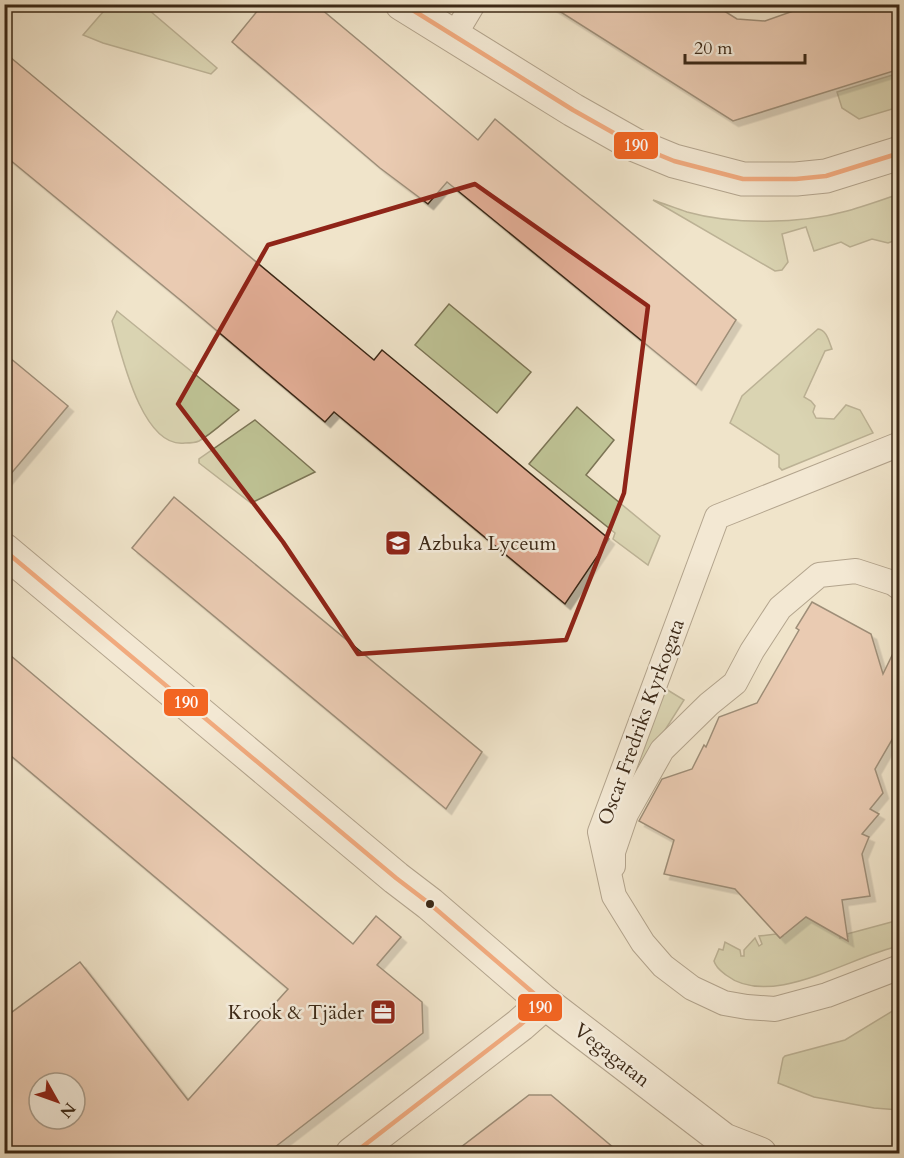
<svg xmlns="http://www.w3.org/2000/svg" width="904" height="1158" font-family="Cardo,serif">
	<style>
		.green { fill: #bec294; stroke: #7c7555; stroke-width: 1.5 }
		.building { fill: #e2ad95; stroke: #3b2816; stroke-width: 1.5; fill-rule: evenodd; filter: url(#shadow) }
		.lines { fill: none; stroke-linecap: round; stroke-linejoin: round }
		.service-casing { stroke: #685743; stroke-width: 26 }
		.minor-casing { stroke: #685743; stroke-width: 35 }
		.tertiary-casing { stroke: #685743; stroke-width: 35 }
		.service { stroke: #f5eddd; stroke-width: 24 }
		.minor { stroke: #f5eddd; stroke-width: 33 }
		.tertiary { stroke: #f5eddd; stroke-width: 33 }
		.bus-1-casing { stroke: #f5eddd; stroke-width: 9 }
		.bus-1 { stroke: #f26522; stroke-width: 4.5 }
		.marked { fill: none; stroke: #8f2418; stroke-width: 4.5; stroke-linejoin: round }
		.bus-dot { fill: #3b2816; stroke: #f5eddd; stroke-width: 2 }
		.labels { text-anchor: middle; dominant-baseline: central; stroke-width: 5; stroke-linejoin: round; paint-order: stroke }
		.poi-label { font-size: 20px; fill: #3b2816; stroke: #f5eddd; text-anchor: start }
		.street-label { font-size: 20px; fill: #3b2816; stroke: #f5eddd }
		.line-badge { stroke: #f5eddd; stroke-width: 2 }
		.badge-label { font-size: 16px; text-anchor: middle; font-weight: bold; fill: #fff }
	</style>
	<defs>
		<filter id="shadow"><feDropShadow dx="5.5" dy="5.5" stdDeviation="0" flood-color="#0004"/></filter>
	</defs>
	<rect width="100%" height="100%" fill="#f0e4ca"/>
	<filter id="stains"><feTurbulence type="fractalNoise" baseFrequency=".00333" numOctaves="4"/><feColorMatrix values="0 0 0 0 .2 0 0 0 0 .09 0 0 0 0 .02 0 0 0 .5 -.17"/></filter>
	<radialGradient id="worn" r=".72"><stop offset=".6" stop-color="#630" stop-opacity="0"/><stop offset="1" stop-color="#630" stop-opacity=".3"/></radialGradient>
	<g class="green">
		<polygon points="109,5 143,5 217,68 211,74 103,43 83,35"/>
		<polygon points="899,73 899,107 859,119 842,108 837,92"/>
		<path d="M899,194V239L888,243L872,239L850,247L841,242L814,251L806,227L782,234L788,262L782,270L775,271L653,200C664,204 676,208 687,212C733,225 801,224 847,211C865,206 882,200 899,194Z"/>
		<polygon points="449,304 531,372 497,413 415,345"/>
		<path d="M117,311L239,410C226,420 213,433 199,441C195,443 190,443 185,443C142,449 121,353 112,321Z"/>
		<path d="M818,329C827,330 829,342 832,349L825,351L804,397L811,401L815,406L813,412L816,418L834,419L846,405L860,410L873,433L782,470L779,467V455L730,423L742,396Z"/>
		<polygon points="577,407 614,440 586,475 660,536 648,565 613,539 615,533 529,464"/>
		<polygon points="255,420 315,472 251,503 199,463 199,459"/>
		<polygon points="661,686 684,700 634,779 624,780"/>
		<path d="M783,912L835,922L840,938L848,936L847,934L899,920V946C851,956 771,1010 726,975C721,971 716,968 714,961L719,949L723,950L725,942L740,950L741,956H744V950L755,938L759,946L762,944L759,936L776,934L780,938L783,936L779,932Z"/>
		<polygon points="899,1007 899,1110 874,1108 814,1097 778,1083 783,1058 785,1056 845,1040"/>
	</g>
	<g class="building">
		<polygon points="263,4 315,4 478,140 495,119 736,320 696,385 447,182 428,204 380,168 232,42"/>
		<polygon points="548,4 713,4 737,19 765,21 813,4 900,4 900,69 733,121"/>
		<polygon points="4,52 374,360 382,350 609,539 565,604 334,412 325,422 184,303 4,155"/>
		<polygon points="4,353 68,406 4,482"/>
		<polygon points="174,497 482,752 446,809 132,548"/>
		<polygon points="812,602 871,634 883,674 900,639 900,726 875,769 883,793 870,809 879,814 862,834 869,837 862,854 870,896 842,900 848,941 806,917 780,938 735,889 664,874 674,840 639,821 662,779 692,769 704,745 706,747 719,717 757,703 799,630 796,628"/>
		<path d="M4,650L353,944L376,916L401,937L377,965L422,1002L423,1033L266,1154H4V1018L80,962L188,1100L288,989L4,750ZM39,1083H75V1119H39Z"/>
		<polygon points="529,1095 551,1095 621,1154 452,1154"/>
	</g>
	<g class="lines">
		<defs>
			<g id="service">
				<polyline points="454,36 473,4"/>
				<polyline points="900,444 717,517 600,832 614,896 643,943 663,966 692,988 724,1003 747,1007 775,1009 827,995 900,967"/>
				<polyline points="613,866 613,852 626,814 662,750 709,704 735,683 752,651 780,608 819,575 856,571 893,583 900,588"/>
			</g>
			<g id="minor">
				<polyline points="4,550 396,878 430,904 545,1003 724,1140 760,1154"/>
				<polyline points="352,1154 520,1025 545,1003"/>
			</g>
			<polyline id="tertiary" points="402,4 573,110 635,145 674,161 743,179 796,179 826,176 900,153"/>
		</defs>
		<use href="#service" class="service-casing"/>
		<use href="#minor" class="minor-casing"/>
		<use href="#tertiary" class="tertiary-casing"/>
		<use href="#service" class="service"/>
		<use href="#minor" class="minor"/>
		<use href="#tertiary" class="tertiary"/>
		<defs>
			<g id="bus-1">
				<polyline points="403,4 573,110 635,145 674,161 743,179 796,179 826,176 900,153"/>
				<polyline points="4,550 396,878 430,904 545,1003 520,1025 353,1154"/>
			</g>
		</defs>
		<use href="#bus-1" class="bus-1-casing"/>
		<use href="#bus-1" class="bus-1"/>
	</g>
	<path d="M0 0H904V1158H0ZM475,184L648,306L624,493L566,640L358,654L283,542L178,404L268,245Z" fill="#f0e4ca" fill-opacity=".55" fill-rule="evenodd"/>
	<path class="marked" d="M475,184L648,306L624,493L566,640L358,654L283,542L178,404L268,245Z"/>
	<defs>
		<symbol id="school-square" viewBox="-11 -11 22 22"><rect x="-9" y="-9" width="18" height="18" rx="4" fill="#8f2418" stroke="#f5eddd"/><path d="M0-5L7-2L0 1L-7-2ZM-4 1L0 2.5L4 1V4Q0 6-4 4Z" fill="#fff"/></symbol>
		<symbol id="office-square" viewBox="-11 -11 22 22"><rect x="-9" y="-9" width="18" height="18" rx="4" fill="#8f2418" stroke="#f5eddd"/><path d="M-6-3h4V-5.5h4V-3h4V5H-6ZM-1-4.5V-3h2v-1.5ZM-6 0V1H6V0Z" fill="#fff"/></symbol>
	</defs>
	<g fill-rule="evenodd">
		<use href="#school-square" x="383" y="528" width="30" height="30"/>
		<use href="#office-square" x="368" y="997" width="30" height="30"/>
	</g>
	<circle class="bus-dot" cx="430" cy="904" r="5"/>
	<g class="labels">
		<g class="poi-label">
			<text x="418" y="543">Azbuka Lyceum</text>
			<text x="364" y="1012" text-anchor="end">Krook &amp; Tjäder</text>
		</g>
		<g class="street-label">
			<text transform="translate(641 722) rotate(-70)">Oscar Fredriks Kyrkogata</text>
			<text transform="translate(612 1055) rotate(38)">Vegagatan</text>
		</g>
	</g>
	<g class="line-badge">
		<rect x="613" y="131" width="46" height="29" rx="6" fill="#f26522"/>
		<rect x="163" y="688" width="46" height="29" rx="6" fill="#f26522"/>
		<rect x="517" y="993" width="46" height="29" rx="6" fill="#f26522"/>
	</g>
	<g class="badge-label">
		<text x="636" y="151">190</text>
		<text x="186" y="708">190</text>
		<text x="540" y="1013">190</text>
	</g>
	<rect width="904" height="1158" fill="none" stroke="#f0e4ca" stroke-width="24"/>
	<rect x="6" y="6" width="892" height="1146" fill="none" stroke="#3b2816" stroke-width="3"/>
	<rect x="12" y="12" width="880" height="1134" fill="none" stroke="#3b2816" stroke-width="1.5"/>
	<g transform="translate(57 1101) rotate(130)"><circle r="28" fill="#f5eddd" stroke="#ab9e8d" stroke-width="1.5"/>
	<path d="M0-4.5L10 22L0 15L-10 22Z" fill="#8f2418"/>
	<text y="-9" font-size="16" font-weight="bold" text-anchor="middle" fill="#3b2816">N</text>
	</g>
	<path d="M685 54v9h120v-9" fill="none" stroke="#3b2816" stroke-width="3"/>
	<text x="694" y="54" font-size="18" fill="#3b2816" stroke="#f5eddd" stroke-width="4.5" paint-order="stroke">20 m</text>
	<rect width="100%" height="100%" filter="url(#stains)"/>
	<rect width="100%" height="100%" fill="url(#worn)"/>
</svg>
